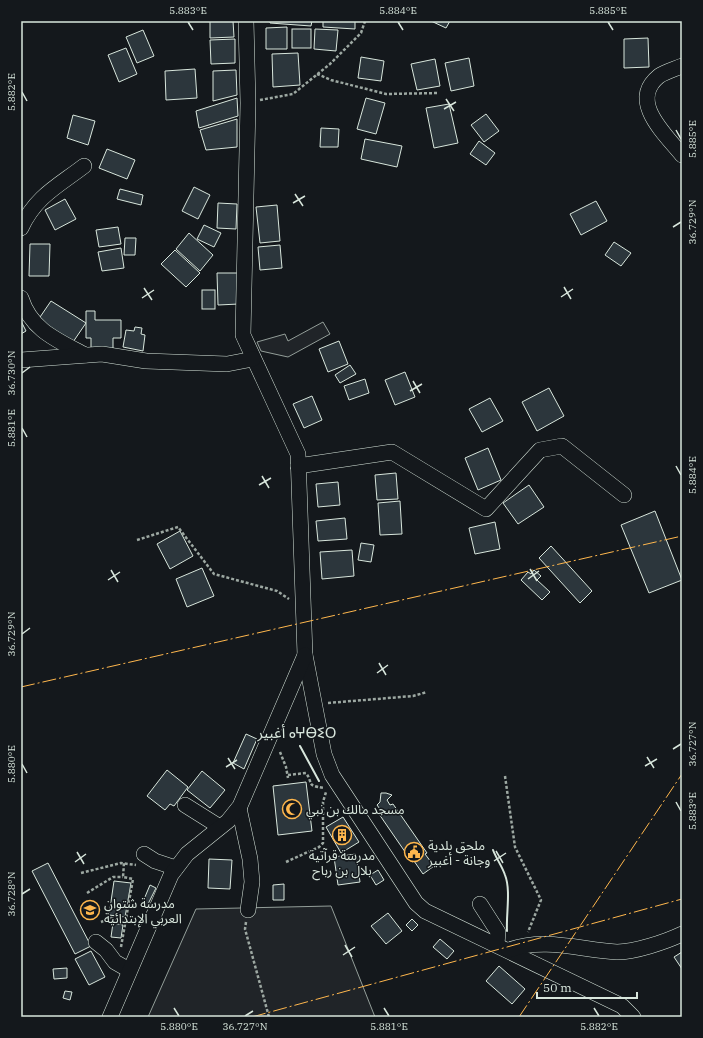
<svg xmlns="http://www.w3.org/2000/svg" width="703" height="1038" font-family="'IBM Plex Serif','Noto Sans Arabic','Noto Sans Tifinagh',serif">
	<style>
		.green { fill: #202428; stroke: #939e99 }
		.building { fill: #2c363c; stroke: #d8e6dc }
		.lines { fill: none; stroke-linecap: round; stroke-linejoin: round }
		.minor-casing { stroke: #d8e6dc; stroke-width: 16 }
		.path { stroke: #9da8a2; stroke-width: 2.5; stroke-dasharray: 3 2; stroke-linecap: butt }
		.minor { stroke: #14181c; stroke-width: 15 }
		.wall { stroke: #d8e6dc; stroke-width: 2 }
		.power { stroke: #ffb74d; stroke-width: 1; stroke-dasharray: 14 3 2 3; stroke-linecap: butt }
		.ticks { fill: none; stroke: #d8e6dc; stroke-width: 1.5 }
		.labels { text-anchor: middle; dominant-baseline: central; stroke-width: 3; stroke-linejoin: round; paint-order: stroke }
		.poi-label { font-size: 13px; fill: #d8e6dc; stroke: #14181c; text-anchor: start }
		.quarter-label { font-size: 15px; fill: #d8e6dc; stroke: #14181c }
		.neatline { fill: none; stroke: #d8e6dc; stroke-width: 1.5 }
		.ticks-label { font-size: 10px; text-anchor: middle; fill: #d8e6dc }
	</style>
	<rect width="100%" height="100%" fill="#14181c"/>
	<g class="green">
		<polygon points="323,322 330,334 288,357 261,351 257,342 285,334 288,341"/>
		<polygon points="331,906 375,1017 148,1017 196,909"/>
	</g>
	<g class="building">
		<polygon points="210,21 233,21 234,37 210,38"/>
		<polygon points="270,21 312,21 311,26 270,23"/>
		<polygon points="323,21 355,21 355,29 323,27"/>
		<polygon points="431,21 450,21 446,28"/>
		<polygon points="287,27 287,49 266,49 266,28"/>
		<rect x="292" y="29" width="19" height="19"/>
		<polygon points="315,29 338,30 336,51 314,49"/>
		<polygon points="143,30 154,56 137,63 126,37"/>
		<polygon points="648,38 649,67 624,68 624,39"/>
		<polygon points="235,39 235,63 211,64 210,40"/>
		<polygon points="126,48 137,74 119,82 108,55"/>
		<polygon points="298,53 300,85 273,87 272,54"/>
		<polygon points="361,57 384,61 381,81 358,78"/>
		<polygon points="469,58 474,86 451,91 445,63"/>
		<polygon points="435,59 440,86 417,90 411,64"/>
		<polygon points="195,69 197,98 166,100 165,71"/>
		<polygon points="236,70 237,95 213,101 213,71"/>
		<polygon points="237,98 238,116 199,128 196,111"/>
		<polygon points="366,98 385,103 376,134 357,129"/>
		<polygon points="449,104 458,143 434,148 426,108"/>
		<polygon points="486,114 499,131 484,142 471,125"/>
		<polygon points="73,115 95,121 88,145 67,138"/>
		<polygon points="237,119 237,147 206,150 200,130"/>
		<polygon points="321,128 339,129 338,147 320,147"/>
		<polygon points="365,139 402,146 397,167 361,159"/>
		<polygon points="479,141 495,153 486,165 470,154"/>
		<polygon points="107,149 135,160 127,179 99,168"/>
		<polygon points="194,187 210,195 198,219 182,211"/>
		<polygon points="120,189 143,195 141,205 117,199"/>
		<polygon points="65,199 76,219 55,230 45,210"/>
		<polygon points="596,201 607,221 581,235 570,214"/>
		<polygon points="218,203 237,204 236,229 217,228"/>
		<polygon points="277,205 280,241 260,243 256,207"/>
		<polygon points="204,225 221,233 214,247 197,239"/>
		<polygon points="118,227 121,244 99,247 96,230"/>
		<polygon points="189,233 213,255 200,271 176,249"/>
		<polygon points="125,238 136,238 135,255 124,255"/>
		<polygon points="614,242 631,253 621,266 605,255"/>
		<polygon points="30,244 50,244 49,276 29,276"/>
		<polygon points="280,245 282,268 260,270 258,247"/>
		<polygon points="121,248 124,268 102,271 98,252"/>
		<polygon points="175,250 200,273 186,287 161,264"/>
		<polygon points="217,273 238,273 239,304 218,305"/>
		<rect x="202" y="290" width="13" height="19"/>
		<polygon points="51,301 86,323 73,342 38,320"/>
		<polygon points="86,311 95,311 95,320 121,320 121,338 113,338 113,351 91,351 91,338 86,338"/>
		<polygon points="21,321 26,331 21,334"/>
		<polygon points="135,327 142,328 141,334 145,335 143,351 123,347 126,330 134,331"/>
		<polygon points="339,341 348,364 328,372 319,349"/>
		<polygon points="350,365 356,374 340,383 335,375"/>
		<polygon points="405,372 415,397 395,405 385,380"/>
		<polygon points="365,379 369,393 349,400 344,386"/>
		<polygon points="549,388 564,416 537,431 522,402"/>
		<polygon points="312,396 322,420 304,428 293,404"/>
		<polygon points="490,398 503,421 482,432 469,409"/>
		<polygon points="488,448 501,480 478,490 465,458"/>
		<polygon points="396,473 398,499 377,500 375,475"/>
		<polygon points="338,482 340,505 318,507 316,484"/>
		<polygon points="529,485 544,507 518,524 503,503"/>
		<polygon points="400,501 402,534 380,535 378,503"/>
		<polygon points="655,511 682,580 649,593 621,525"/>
		<polygon points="345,518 347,539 318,541 316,521"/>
		<polygon points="495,522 500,549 475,554 469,528"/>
		<polygon points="180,531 193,556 170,569 157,544"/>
		<polygon points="361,543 374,545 371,562 358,560"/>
		<polygon points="551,546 592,591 580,603 539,558"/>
		<polygon points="352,550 354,576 322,579 320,552"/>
		<polygon points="202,568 214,596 187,607 176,579"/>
		<polygon points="534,570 541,576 537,580 550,592 542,600 521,580 528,572 531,574"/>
		<polygon points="246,734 257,739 244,769 233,763"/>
		<polygon points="167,770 188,787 174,806 170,804 165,810 147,796"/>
		<polygon points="202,771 225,790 210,808 187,790"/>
		<polygon points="306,782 312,831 278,835 273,786"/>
		<polygon points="381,793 386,793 392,795 387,800 390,805 393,804 427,853 425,854 434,866 423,874 414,861 412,862 379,814 382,812 377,805 380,802"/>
		<polygon points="343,817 359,842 341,853 326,827"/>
		<polygon points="356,854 360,882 338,885 334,857"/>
		<polygon points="209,859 232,860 230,889 208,888"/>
		<polygon points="48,863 91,946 75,954 32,871"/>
		<polygon points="378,870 384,880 376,885 370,875"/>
		<polygon points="114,881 131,883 125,917 109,915"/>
		<polygon points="284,884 284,900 273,900 273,885"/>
		<polygon points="150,885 156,888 147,906 142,904"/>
		<polygon points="388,913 402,931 386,944 371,926"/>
		<polygon points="412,919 418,925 412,931 406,925"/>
		<polygon points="113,923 123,925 121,938 111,937"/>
		<polygon points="440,939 454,951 447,959 433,947"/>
		<polygon points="91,951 105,977 89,985 75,959"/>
		<polygon points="682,952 682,969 674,957"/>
		<polygon points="499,966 525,989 512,1004 486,981"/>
		<polygon points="67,968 67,978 54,979 53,969"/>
		<polygon points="65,991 72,992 70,1000 63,998"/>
	</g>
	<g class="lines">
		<defs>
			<g id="minor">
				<polyline points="246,21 248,103 243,335 298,454 305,655 324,754 332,775 416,903 425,911 622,1006 633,1017"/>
				<path d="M682,66C675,69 665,72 659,76C628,101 665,134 682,155"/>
				<path d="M21,228C36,196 58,186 84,166"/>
				<path d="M21,298C31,330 57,340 85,355"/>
				<polyline points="21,360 102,354 146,361 227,364 253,359"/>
				<polyline points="298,466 392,452 486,509 540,450 562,446 624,495"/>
				<polyline points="185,805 220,827"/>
				<polyline points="239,808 250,859 252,882 248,910"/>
				<polyline points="144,854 155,861 176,868"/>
				<polyline points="480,904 498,932 497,944"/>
				<polyline points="96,942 106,950 115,962 129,970"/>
				<path d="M509,950C544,937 581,950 617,952C635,952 665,942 682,934"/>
				<polyline points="110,1017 171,875 187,854 228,821 240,806 305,655"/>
			</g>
		</defs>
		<use href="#minor" class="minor-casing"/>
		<g class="path">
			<polyline points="317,74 331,80 386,94 439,93"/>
			<polyline points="260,100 293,94 330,64 361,33 365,21"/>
			<polyline points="137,540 178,527 214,574 277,591 289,599"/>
			<polyline points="328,703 413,696 427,692"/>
			<polyline points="280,752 286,767 288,778"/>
			<path d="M288,775L306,773C314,784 305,785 324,788"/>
			<polyline points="505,776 515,847 541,900 528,932"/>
			<polyline points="286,862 319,847 323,843 323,802 326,792"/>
			<polyline points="81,873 121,863 136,865"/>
			<polyline points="87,893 113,877 123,877"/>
			<polyline points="101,922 111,918 126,922"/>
			<polyline points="246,922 245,929 269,1017"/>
			<polyline points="121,947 133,879 123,877 124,863"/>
		</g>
		<use href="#minor" class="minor"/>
		<g class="wall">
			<polyline points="300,746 319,781"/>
			<path d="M493,850C497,860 502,866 505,875C511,890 506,914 507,931"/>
		</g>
		<g class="power">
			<polyline points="21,687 682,536"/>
			<polyline points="252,1017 682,899"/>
			<polyline points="519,1017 682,774"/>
		</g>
	</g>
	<path class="ticks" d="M188,22L193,30M398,22L403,30M608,22L613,30M22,92L27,101M446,99L454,111M444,109L456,102M676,130L681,139M295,194L303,206M293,203L305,196M673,227L681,222M564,287L571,299M144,288L152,300M561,297L573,289M142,298L154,290M22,373L30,367M413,381L420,393M410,391L422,384M22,428L27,437M676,466L681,475M262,476L269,488M259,485L271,478M530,569L537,581M111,570L118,582M528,579L539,571M108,580L120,572M22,634L30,628M379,663L386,675M377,673L388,665M673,749L681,744M647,757L654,768M228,758L235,769M22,764L27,773M645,766L657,759M226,767L237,760M676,802L681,811M496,851L503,863M77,852L84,864M494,861L506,853M75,862L86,854M22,894L30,889M345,945L352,957M343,955L355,947M174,1008L179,1016M384,1008L389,1016M594,1008L599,1016M245,1016L253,1011"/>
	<defs>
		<symbol id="mosque-ring" viewBox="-11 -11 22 22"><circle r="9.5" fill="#14181c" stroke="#ffb74d" stroke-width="1.5"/><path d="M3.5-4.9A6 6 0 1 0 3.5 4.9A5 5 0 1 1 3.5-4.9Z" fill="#ffb74d"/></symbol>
		<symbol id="building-ring" viewBox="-11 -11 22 22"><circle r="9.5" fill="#14181c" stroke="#ffb74d" stroke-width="1.5"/><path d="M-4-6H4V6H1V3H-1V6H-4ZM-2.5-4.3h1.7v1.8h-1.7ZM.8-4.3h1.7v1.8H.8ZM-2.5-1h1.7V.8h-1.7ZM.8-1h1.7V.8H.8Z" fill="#ffb74d"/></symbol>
		<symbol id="civic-ring" viewBox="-11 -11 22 22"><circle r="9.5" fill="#14181c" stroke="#ffb74d" stroke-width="1.5"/><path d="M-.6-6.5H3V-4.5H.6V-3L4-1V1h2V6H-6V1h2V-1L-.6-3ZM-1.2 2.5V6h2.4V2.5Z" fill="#ffb74d"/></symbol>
		<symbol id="school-ring" viewBox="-11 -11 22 22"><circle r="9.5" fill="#14181c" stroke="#ffb74d" stroke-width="1.5"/><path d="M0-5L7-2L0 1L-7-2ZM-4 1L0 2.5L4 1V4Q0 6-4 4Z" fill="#ffb74d"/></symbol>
	</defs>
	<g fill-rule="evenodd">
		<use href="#mosque-ring" x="281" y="798" width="22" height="22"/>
		<use href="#building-ring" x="331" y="824" width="22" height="22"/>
		<use href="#civic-ring" x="403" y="841" width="22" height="22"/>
		<use href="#school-ring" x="79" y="899" width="22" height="22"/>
	</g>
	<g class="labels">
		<g class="poi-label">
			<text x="306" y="809">مسجد مالك بن نبي</text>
			<text x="428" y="845">ملحق بلدية<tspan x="428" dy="15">وجانة - أغبير</tspan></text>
			<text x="342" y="855" text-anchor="middle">مدرسة قرآتية<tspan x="342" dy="15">بلال بن رباح</tspan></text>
			<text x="104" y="903">مدرسة شتوان<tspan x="104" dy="15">العربي الإبتدائية</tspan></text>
		</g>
		<g class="quarter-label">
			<text x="297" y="732">أغبير ⴰⵖⴱⵉⵔ</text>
		</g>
	</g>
	<rect width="703" height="1038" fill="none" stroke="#14181c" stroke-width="44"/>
	<path d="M537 992v6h100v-6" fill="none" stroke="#d8e6dc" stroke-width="2"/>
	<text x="543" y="992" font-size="12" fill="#d8e6dc" stroke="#14181c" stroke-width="3" paint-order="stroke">50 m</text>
	<rect x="22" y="22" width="659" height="994" class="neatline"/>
	<g class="ticks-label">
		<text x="188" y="14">5.883°E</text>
		<text x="398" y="14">5.884°E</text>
		<text x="608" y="14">5.885°E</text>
		<text transform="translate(11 92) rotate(-90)" y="4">5.882°E</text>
		<text transform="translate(692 139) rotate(-90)" y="4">5.885°E</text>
		<text transform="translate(692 222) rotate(-90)" y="4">36.729°N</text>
		<text transform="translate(11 373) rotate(-90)" y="4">36.730°N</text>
		<text transform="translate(11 428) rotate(-90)" y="4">5.881°E</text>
		<text transform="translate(692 475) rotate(-90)" y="4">5.884°E</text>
		<text transform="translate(11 634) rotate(-90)" y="4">36.729°N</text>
		<text transform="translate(692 744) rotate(-90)" y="4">36.727°N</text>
		<text transform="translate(11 764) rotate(-90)" y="4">5.880°E</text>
		<text transform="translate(692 811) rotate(-90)" y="4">5.883°E</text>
		<text transform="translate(11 894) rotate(-90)" y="4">36.728°N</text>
		<text x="179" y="1030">5.880°E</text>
		<text x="245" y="1030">36.727°N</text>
		<text x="389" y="1030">5.881°E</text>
		<text x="599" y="1030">5.882°E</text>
	</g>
</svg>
